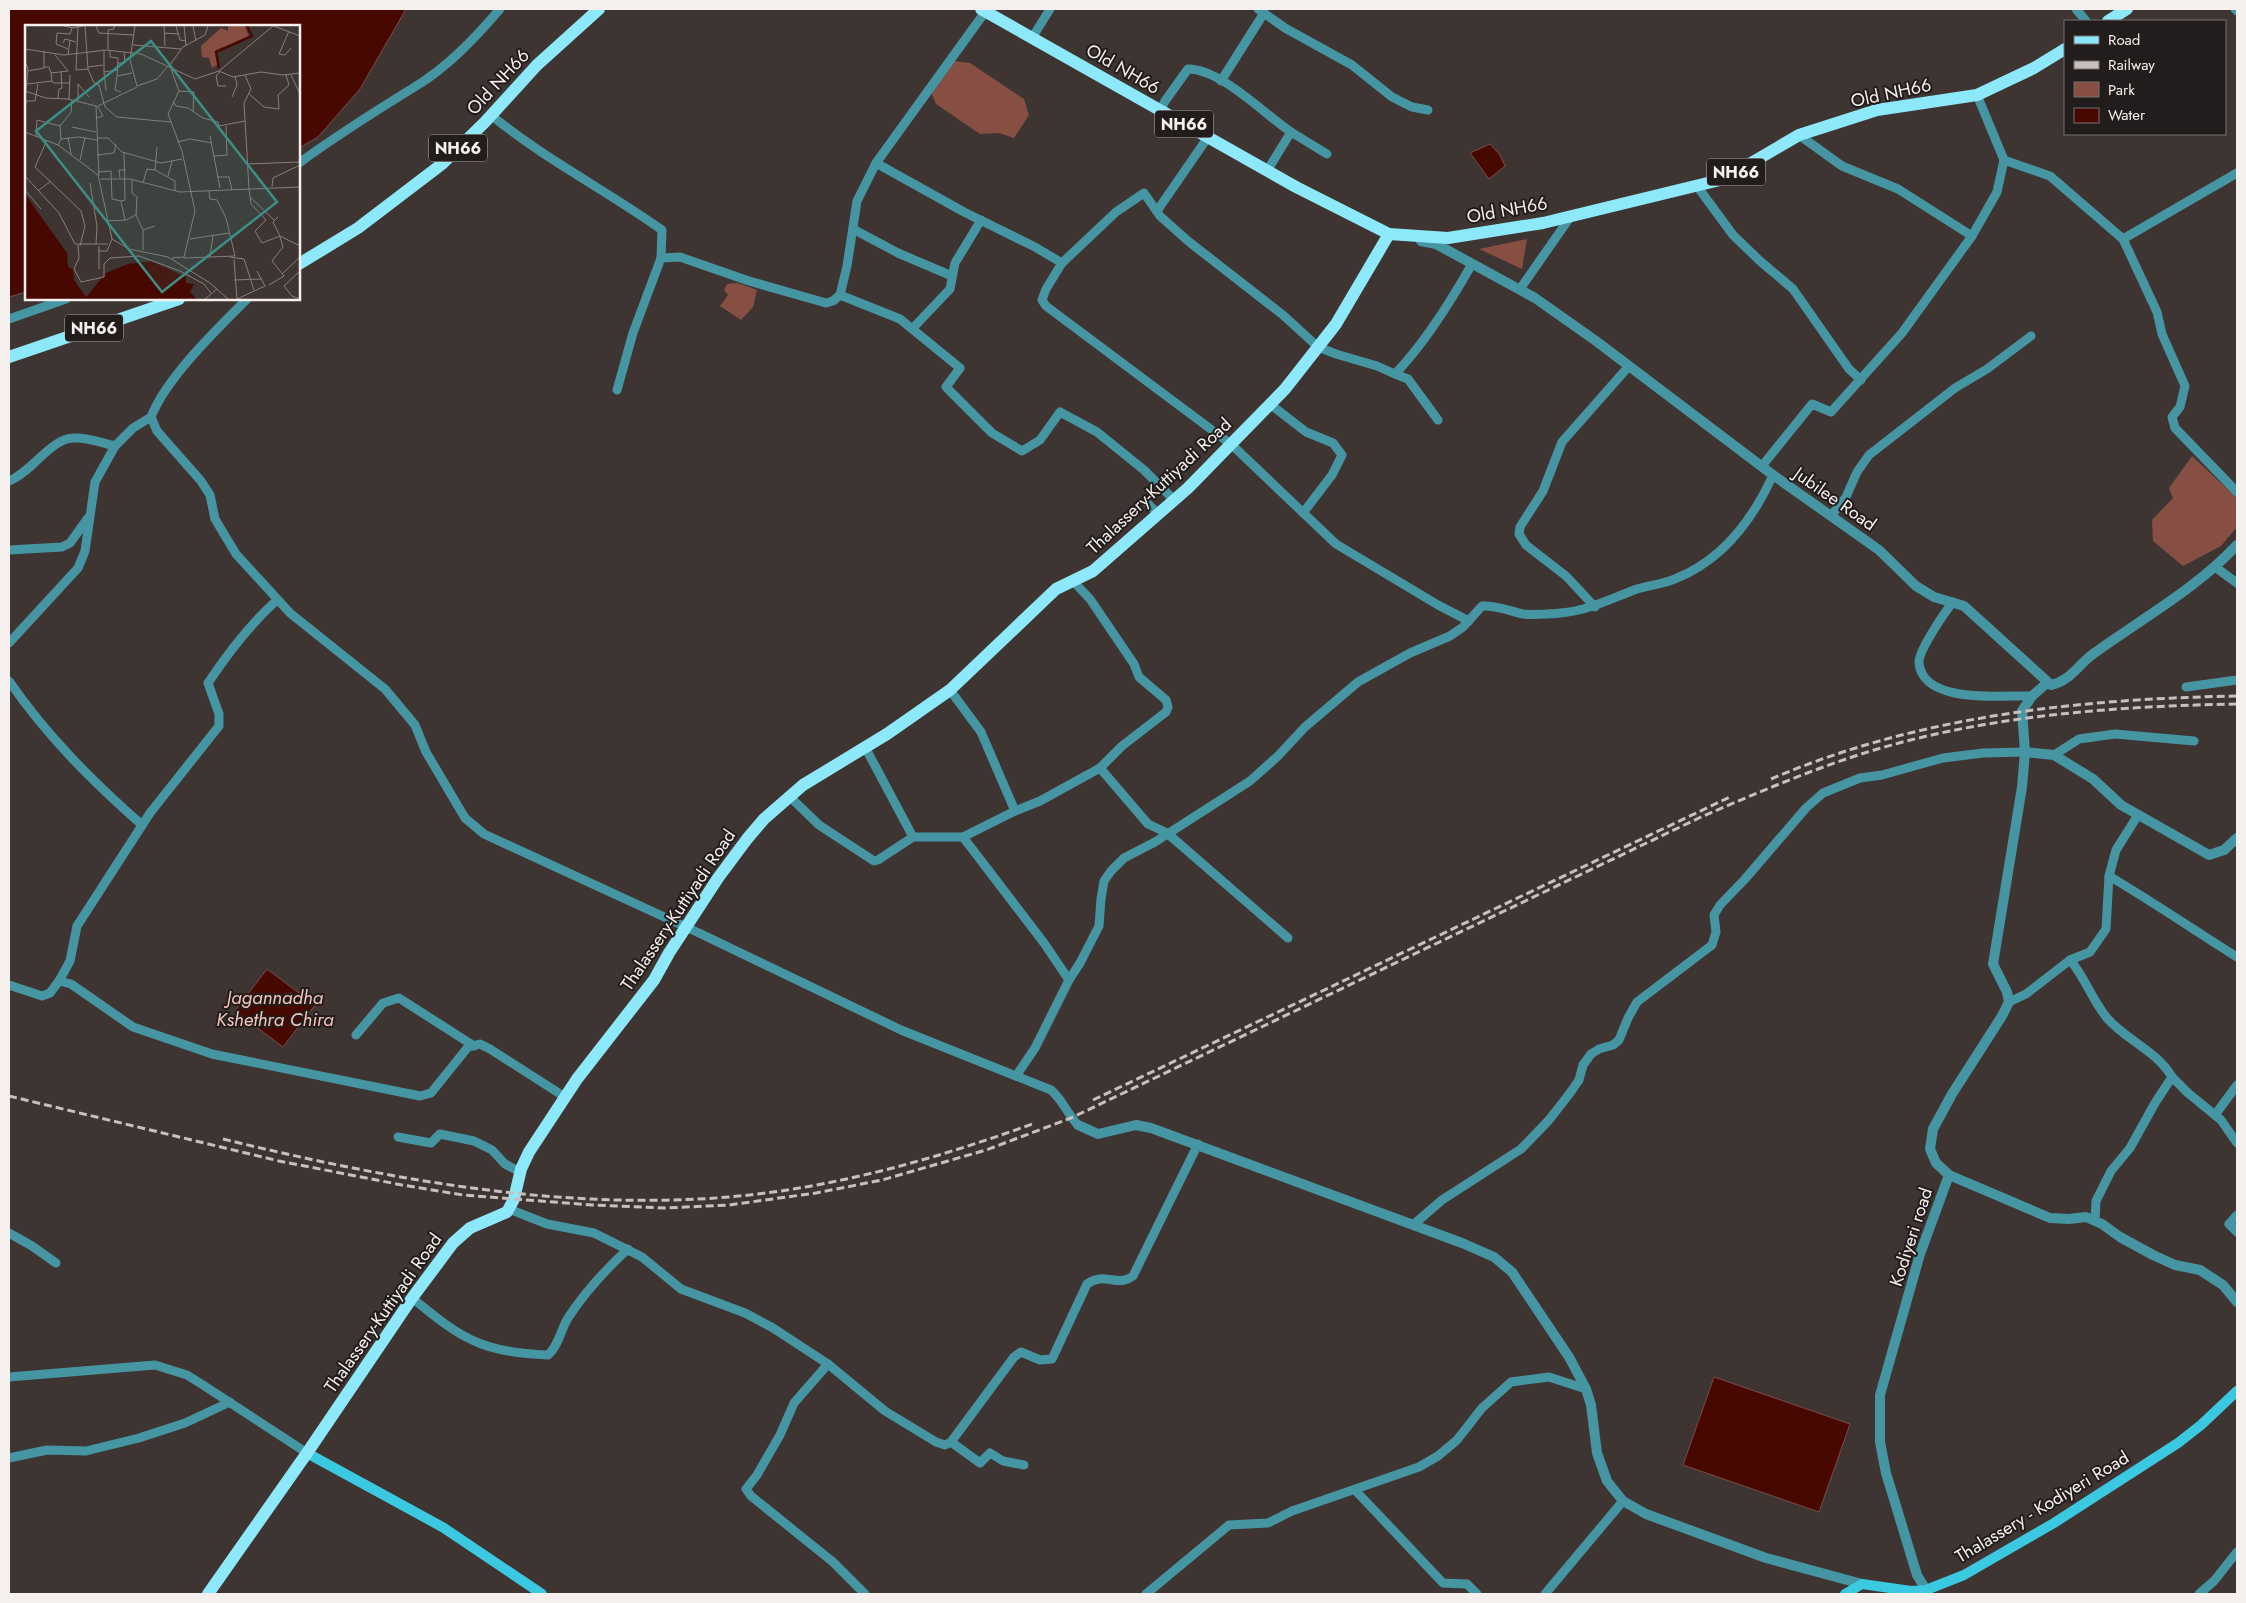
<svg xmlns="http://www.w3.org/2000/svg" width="2246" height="1603" font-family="Jost,sans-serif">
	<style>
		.green { fill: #874f43 }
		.water { fill: #470800; stroke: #7b4d47 }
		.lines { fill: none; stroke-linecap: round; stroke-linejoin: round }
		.minor { stroke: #4695a3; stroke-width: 9 }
		.tertiary { stroke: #4695a3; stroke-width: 10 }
		.secondary { stroke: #3ac9e1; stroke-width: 10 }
		.primary { stroke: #8de9fa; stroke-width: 12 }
		.rail { stroke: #c7c0be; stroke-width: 3; stroke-dasharray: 8 4; stroke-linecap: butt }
		.labels { text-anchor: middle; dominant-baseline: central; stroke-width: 4; stroke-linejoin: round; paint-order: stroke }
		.shield { fill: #221d1c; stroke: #b6b0ae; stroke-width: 1 }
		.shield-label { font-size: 16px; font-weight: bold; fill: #f5efed }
		.street-label { font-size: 18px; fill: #f5efed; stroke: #221d1c }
		.water-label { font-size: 19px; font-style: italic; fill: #f6c5b9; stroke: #221d1c }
		.inset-river { fill: none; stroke: #470800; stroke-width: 2.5 }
		.inset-road { fill: none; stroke: #877f7d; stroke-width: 1 }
		.view { fill: #3d8e87; fill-opacity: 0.15; stroke: #3d8e87; stroke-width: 2.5 }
		.inset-edge { fill: none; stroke: #f5efed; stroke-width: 2.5 }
	</style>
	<rect width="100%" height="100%" fill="#3e3532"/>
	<g class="green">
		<polygon points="954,61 970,63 1024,99 1029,115 1014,138 999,133 980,134 936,104 931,92"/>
		<polygon points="1527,239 1522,269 1479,249"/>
		<polygon points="738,283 757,290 753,307 741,320 720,306 728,295 724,290 727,284"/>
		<polygon points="2192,456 2237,498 2237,527 2221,546 2183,566 2153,541 2152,520 2173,498 2169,488"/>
	</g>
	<g class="water">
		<polygon points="9,9 406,9 360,89 318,137 299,148 299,26 26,26 26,292 9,297"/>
		<polygon points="1490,144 1500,155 1505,166 1489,179 1470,153"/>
		<polygon points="267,969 315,1005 283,1047 235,1011"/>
		<polygon points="1714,1377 1850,1424 1819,1512 1683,1465"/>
	</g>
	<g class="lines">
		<g class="minor">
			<polyline points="1258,9 1285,28 1352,65 1392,97 1412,107 1428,110"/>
			<polyline points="2076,9 2086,21"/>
			<polyline points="2235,9 2237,11"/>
			<polyline points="1032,38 1050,9"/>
			<polyline points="1221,81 1264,13"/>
			<polyline points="1977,95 2004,160 2050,176 2123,239 2157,312 2162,334 2185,386 2180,407 2172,417 2175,428 2237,492"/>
			<path d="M1160,111L1165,101L1188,69C1221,69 1264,114 1291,132L1267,171"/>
			<path d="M491,115C544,159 606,190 662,230L661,258"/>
			<polyline points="1291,132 1327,154"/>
			<polyline points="1799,135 1842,166 1898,189 1972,236"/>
			<path d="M299,163C336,136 374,112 413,88C447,68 475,38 500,9"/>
			<path d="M876,163L964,212L1035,247L1062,263L1116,212L1144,193L1160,216L1188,241L1283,315L1318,347L1336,354L1377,366L1395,374C1425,343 1451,301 1472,264"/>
			<polyline points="1697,186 1733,235 1760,261 1793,289 1849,369 1861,380"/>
			<polyline points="1157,211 1208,137"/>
			<polyline points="853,229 898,253 952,276"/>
			<polyline points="2123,239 2237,173"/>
			<polyline points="1062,263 1046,289 1042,300 1046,306 1232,445 1336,544 1438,605 1469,621"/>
			<polyline points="1520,289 1571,216"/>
			<polyline points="840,295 900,319 960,368 946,387 992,433 1022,451 1040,440 1060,412 1097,432 1144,470 1174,500"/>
			<path d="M247,299C217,329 166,378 151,417L157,431L201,481L210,495L215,519L236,554L290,613L385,689L415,725L426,752L465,818L484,834L699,933L901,1030L1051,1090C1063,1100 1067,1114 1078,1125"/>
			<polyline points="9,319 66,299"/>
			<polyline points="913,328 950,289 955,263 981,220"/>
			<polyline points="1395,374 1408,379 1438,420"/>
			<polyline points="617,390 633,333 661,258 680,257 749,281 826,303 833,301 840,295 847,266 857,201 876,163 985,12"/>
			<polyline points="1270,404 1306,432 1333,443 1342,455 1332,475 1303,513"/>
			<polyline points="1762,466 1812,404 1831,412 1902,333 1972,236 1997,192 2004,160"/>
			<path d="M9,481C31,473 50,439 73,438C87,437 102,443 115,446"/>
			<polyline points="1147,503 1158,514"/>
			<polyline points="1831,516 1846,497 1857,472 1869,455 1955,388 1987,369 2031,336"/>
			<polyline points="9,550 62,547 70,543 88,518"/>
			<polyline points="2215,567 2237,583"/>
			<path d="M1953,602C1945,612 1918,651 1919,663C1923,705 2003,695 2032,696"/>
			<polyline points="1595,607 1566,576 1526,545 1519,534 1520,527 1543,491 1562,442 1629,366"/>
			<polyline points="9,643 78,568 85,551 95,482 115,446 133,428 151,417"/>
			<path d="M9,681C47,736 92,781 142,825"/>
			<polyline points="2186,687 2237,680"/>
			<polyline points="950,690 981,732 1015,811"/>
			<polyline points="865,747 913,837"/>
			<polyline points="2054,755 2079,739 2115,734 2194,741"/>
			<polyline points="1100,768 1148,824 1167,833 1288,938"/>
			<polyline points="789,796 819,825 874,861 878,860 913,837 963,837 1015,811 1040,801 1100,768 1122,746 1166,712 1168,707 1166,700 1139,677 1134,664 1090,599 1073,581"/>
			<polyline points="963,837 1044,943 1069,980"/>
			<path d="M2109,876C2153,902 2194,930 2237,957"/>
			<polyline points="2070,960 2090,952 2106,929 2109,876 2116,850 2138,815"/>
			<path d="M59,981L70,961L77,926L150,813L219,726V714L208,683C228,653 250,624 277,600"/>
			<polyline points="9,985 42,996 50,993 59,981 71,984 133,1027 212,1054 420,1096 431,1093 468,1047 480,1044 490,1049 565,1097"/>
			<path d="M2009,1002L2026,994L2070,960C2085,977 2092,1000 2107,1018C2126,1040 2157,1051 2172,1077L2155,1103L2130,1148L2111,1171L2096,1201L2095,1221"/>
			<polyline points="356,1035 383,1003 399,998 474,1046"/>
			<path d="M1016,1076L1035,1048L1069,980L1080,963L1099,926L1101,899L1104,881L1111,871L1124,858L1155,842L1250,781L1278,756L1305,727L1358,682L1410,653L1450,636L1463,627L1482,606C1497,605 1509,611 1523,614C1530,615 1539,614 1546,614C1585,613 1602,602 1637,589C1650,585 1665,584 1677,578C1724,559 1753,519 1773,475"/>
			<polyline points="2172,1077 2188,1093 2221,1120 2237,1143"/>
			<polyline points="2215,1115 2237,1085"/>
			<polyline points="398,1137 431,1143 440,1134 474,1141 492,1150 505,1164 520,1172"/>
			<polyline points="509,1209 547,1224 594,1233 642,1257 681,1289 745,1313 773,1328 828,1364 885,1411 936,1442 945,1445 951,1442 980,1463 990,1453 1003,1461 1024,1465"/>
			<polyline points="2237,1215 2229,1224 2237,1232"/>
			<polyline points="1413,1225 1442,1200 1521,1149 1549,1120 1570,1093 1579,1080 1583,1065 1591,1054 1599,1049 1613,1045 1619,1040 1628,1018 1637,1002 1712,945 1716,932 1714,915 1720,905 1745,879 1806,808 1823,793 1860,778 1882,775 1943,758 1983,753 2025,752"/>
			<polyline points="9,1233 32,1246 56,1263"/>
			<path d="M412,1298C431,1313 450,1330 472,1340C494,1351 523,1354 548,1355C558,1347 561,1329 568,1318C585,1292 605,1270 628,1249"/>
			<polyline points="828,1364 794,1403 780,1435 757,1475 746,1489 751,1496 833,1562 865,1594"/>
			<polyline points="9,1377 155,1365 187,1375 203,1385 307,1453"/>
			<path d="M951,1442L1014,1357L1021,1352L1040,1360L1052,1359L1087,1284C1105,1271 1117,1288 1133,1276L1198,1144"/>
			<polyline points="9,1458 47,1450 86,1451 139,1438 185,1423 230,1402"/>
			<polyline points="1355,1490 1443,1583 1467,1584 1477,1594"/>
			<polyline points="1146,1594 1229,1525 1268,1523 1292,1511 1419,1467 1438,1456 1457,1440 1482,1408 1511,1382 1549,1377 1586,1389"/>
			<polyline points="1545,1594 1623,1501"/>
			<polyline points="2199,1594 2214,1581 2237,1552"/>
		</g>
		<g class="tertiary">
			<path d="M1421,241L1436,244L1535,298L1596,341L1773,475L1879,550L1916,586L1934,597L1964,606L2051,685C2070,681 2078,665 2093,654C2141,619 2196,589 2237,545"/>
			<polyline points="2025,752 2054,755 2093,779 2121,805 2209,855 2224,850 2237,838"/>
			<polyline points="1078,1125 1098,1134 1136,1125 1151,1128 1462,1243 1494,1257 1512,1272 1569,1357 1586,1389 1591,1405 1597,1453 1607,1481 1623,1501 1646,1514 1766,1558 1862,1584"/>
			<polyline points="1949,1175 1936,1163 1930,1149 1933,1129 1952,1094 2002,1016 2009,1002 2007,992 1993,964 2022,787 2025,752 2022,711 2032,696 2047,683"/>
			<polyline points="1926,1590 1917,1575 1886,1473 1880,1442 1880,1395 1920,1254 1949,1175 2050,1218 2069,1219 2086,1217 2102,1224 2120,1237 2153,1255 2175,1265 2200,1270 2223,1285 2237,1302"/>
		</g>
		<g class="secondary">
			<polyline points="307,1453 444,1528 542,1594"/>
			<polyline points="1845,1594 1862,1584 1911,1591 1926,1590 1964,1575 2054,1523 2178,1443 2201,1425 2237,1391"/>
		</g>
		<g class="primary">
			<polyline points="981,9 1296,187 1389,234 1448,238 1543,223 1724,179 1799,135 1877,110 1977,95 2034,68 2065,49"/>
			<polyline points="2108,21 2127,9"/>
			<polyline points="299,264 358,228 442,164 485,122 537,65 599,9"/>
			<polyline points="9,357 179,299"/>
			<polyline points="208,1594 307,1453 412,1298 453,1243 470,1228 507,1212 514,1199 521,1169 529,1152 577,1079 654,980 669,953 718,878 747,839 764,819 803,785 887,734 950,690 1056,589 1093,571 1188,488 1285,389 1336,324 1389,234"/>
		</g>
		<g class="rail">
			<path d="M1771,779C1918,716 2078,699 2237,696"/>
			<path d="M9,1096L279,1161L402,1185L463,1195L592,1205L665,1208L729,1205L816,1193L882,1180L986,1150L1071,1118L1701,817C1766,789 1831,761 1899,743C2008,714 2125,706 2237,704"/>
			<polyline points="1093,1100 1732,796"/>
			<path d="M223,1139C387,1179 559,1211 729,1197C834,1188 936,1159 1035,1123"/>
		</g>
	</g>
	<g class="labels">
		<g class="shield">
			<rect x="1155" y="110.5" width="58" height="27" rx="4"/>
			<rect x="429" y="134.5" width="58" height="27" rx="4"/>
			<rect x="1707" y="158.5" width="58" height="27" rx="4"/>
			<rect x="65" y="314.5" width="58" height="27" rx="4"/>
		</g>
		<g class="shield-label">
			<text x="1184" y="124">NH66</text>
			<text x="458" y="148">NH66</text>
			<text x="1736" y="172">NH66</text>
			<text x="94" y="328">NH66</text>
		</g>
		<g class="street-label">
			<text transform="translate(1123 69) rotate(30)">Old NH66</text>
			<text transform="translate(498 82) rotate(-47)">Old NH66</text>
			<text transform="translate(1891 93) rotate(-12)">Old NH66</text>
			<text transform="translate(1507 210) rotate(-10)">Old NH66</text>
			<text transform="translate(1159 486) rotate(-43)">Thalassery-Kuttiyadi Road</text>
			<text transform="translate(1835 499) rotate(35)">Jubilee Road</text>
			<text transform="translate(678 910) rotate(-56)">Thalassery-Kuttiyadi Road</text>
			<text transform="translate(1911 1237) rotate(-72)">Kodiyeri road</text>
			<text transform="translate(383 1313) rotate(-55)">Thalassery-Kuttiyadi Road</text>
			<text transform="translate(2042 1507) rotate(-31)">Thalassery - Kodiyeri Road</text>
		</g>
		<g class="water-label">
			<text x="275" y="997">Jagannadha<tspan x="275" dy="22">Kshethra Chira</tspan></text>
		</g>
	</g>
	<g transform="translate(25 25)">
		<rect width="275" height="275" fill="#3e3532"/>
		<path d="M203,1H220L224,12L191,25L192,40L187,43L184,33L177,32L176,21L196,3L203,6Z" fill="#874f43"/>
		<path d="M0,169L42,228L43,242L48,244L49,255L61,272L81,248L103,239L126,236L161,252V258L169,259L165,267L172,274H0Z" fill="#470800"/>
		<path class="inset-river" d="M194,43L191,27L227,11L222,1"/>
		<path class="inset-road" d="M39,1L48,3L58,1M53,1L51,45L63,44M60,1L63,44L69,58L74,60L80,82L92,92L146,97M71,1L74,8L108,10M110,1L105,35L112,61L132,54L143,41M139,1L140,21M151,1L155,15L161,16M159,1L161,21M168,1L171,16M249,1L275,11M264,6L254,29L260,30L266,23M139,8L154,9M38,18L40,14L51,17M108,20L156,24M0,24L39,30L81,25L116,29L170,54L194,46L248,1M43,24L31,19L32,8L45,9L47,3M79,25V47L93,45M83,25V5L89,4V1M85,26V32L93,33L92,51M30,30L43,46M43,30L45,15M0,36L3,44L1,66M93,38H100L99,27M144,41L158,22L180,10L183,1M19,42H24L26,48L43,46M63,42L78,40M146,44L154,66L143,89L157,126L170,186L159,232L147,233M3,46L19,43V26M194,46L208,52L236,47L258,50L275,48M79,47L81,66M195,47L191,51L193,61H201M220,50L226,64L219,78L224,164M266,50L275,69M27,56L29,58H45M2,59L27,56L26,48M53,59V76M53,59L64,72M0,66L21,73L43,74L71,81L74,151M154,66L169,67L168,86M96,67L90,65L92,51L107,48M223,68L239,82L254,84L253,70L264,60L261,50M207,72L212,60L210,51M33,73L34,64L37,63L36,47M44,75L45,50M148,76L151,81L163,83L178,93L193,97L194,101L220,96M71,82L112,62M0,90L1,76H10L13,59M71,93L78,91L73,82M47,102L71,107M0,107L33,120L73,150L87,214L104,224L143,232L185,258L203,274M11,111L12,95L35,101M185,111L195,163M43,112L46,129M72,113H83L97,127L136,138L157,134M36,114L54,112L72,115M22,115L10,142L56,186L60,201L55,221M152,117L165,114L187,118M33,120L36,114L35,101L46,87L47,75M72,130L89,128L91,119M189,131L202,130L201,101M55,135L60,112M222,139L275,137M130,145L132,122M73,147L86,146L87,174L96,176L100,195M0,151L34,188L50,219H83M143,151L147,136M192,152H204L207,165M95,153L94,145H101M76,154H105L155,167L275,162M107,155V168L112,172L111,190M65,158L72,201L71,219M118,158L122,144L130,145L150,156V166M247,162L248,153L275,140M224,164L226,179L241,195L230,206L237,218L255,211L248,197L253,192M0,165L16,184M14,165L26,156M225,172L249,195M96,176L100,175L99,127M83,196L101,195L111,190L118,205L130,201M255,211L273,220L275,218M165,214L204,208M53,220L54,233L49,244L56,257L79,252V239L85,233L114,231L155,246L179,259L186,268M118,225V205M73,226H82L87,214M185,231L188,211M205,232L219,234L229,265M159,233L210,231L201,193L192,175L185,174L184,166M209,234L212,274L240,261L232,246M74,244V221M257,249L275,232M209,255L237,254M244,260L259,251L247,236L258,222L255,212M180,274L192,264M275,274L267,271L259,261L275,246"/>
		<path class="view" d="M126,16L252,177L137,267L11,106Z"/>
		<rect width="275" height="275" class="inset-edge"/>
	</g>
	<rect width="2246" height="1603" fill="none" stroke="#f5efed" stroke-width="20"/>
	<rect x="2064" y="20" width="162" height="115" fill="#221d1c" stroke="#767170"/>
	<rect x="2074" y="36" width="25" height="8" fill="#8de9fa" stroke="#767170"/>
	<text x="2108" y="45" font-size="15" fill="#f5efed">Road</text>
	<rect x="2074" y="61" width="25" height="8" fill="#c7c0be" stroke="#767170"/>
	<text x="2108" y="70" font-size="15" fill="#f5efed">Railway</text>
	<rect x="2074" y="82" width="25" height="15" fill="#874f43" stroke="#767170"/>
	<text x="2108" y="95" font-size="15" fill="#f5efed">Park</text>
	<rect x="2074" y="108" width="25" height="15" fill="#470800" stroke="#767170"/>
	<text x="2108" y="120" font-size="15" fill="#f5efed">Water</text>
</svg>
